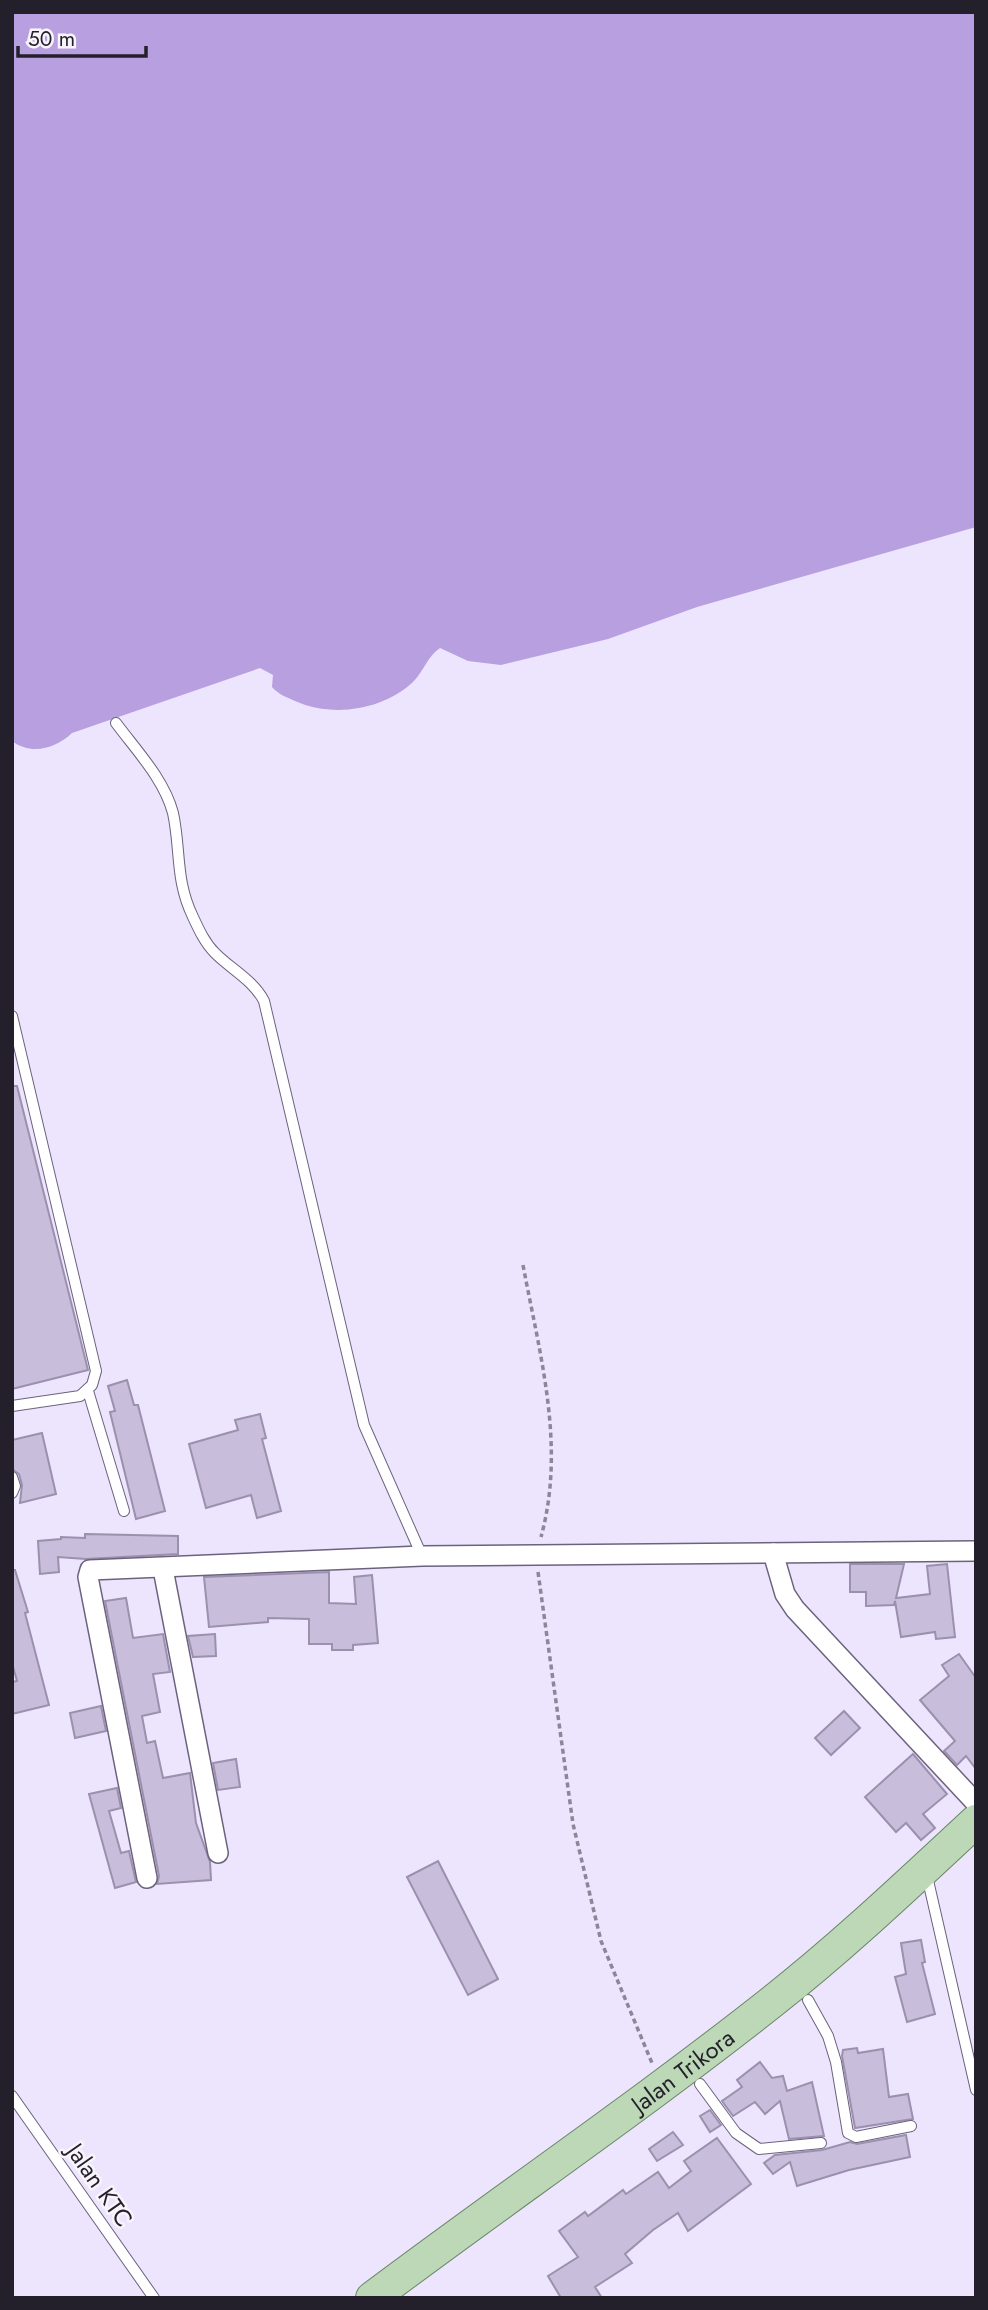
<svg xmlns="http://www.w3.org/2000/svg" width="988" height="2310" font-family="Jost,sans-serif">
	<style>
		.water { fill: #b89fe0 }
		.building { fill: #c8bddb; stroke: #9b90ad; stroke-width: 2 }
		.lines { fill: none; stroke-linecap: round; stroke-linejoin: round }
		.service-casing { stroke: #6c627d; stroke-width: 12 }
		.minor-casing { stroke: #6c627d; stroke-width: 22 }
		.primary-casing { stroke: #698666; stroke-width: 34 }
		.path { stroke: #8d8699; stroke-width: 3.5; stroke-dasharray: 5 3.5; stroke-linecap: butt }
		.service { stroke: #fff; stroke-width: 10 }
		.minor { stroke: #fff; stroke-width: 19 }
		.primary { stroke: #bcd8b6; stroke-width: 32 }
		.labels { text-anchor: middle; dominant-baseline: central; stroke-width: 5; stroke-linejoin: round; paint-order: stroke }
		.street-label { font-size: 24px; fill: #231f2b; stroke: #f7f5fb }
	</style>
	<rect width="100%" height="100%" fill="#ede4fd"/>
	<path class="water" d="M12,12H976V527L697,607L608,639L501,665L468,661L440,648C427,657 424,671 413,682C383,710 333,718 295,701C286,697 278,694 272,687L273,675L260,668L72,733C56,748 32,756 12,741Z"/>
	<g class="building">
		<polygon points="12,1086 17,1086 88,1370 12,1389"/>
		<polygon points="127,1380 134,1405 138,1405 165,1511 136,1519 110,1412 115,1411 108,1386"/>
		<polygon points="260,1414 266,1438 262,1439 281,1511 257,1518 251,1495 206,1508 189,1444 238,1430 235,1420"/>
		<polygon points="42,1433 56,1494 20,1503 22,1485 19,1474 12,1469 12,1440"/>
		<polygon points="85,1534 178,1536 178,1554 86,1559 58,1557 59,1572 40,1574 38,1541 61,1539 61,1537 85,1538"/>
		<polygon points="850,1564 904,1564 896,1598 930,1594 927,1566 947,1564 955,1637 936,1639 935,1632 901,1637 895,1601 894,1605 866,1606 866,1592 850,1592"/>
		<polygon points="12,1570 15,1570 28,1612 25,1613 49,1705 12,1714 12,1682 17,1681 12,1663"/>
		<polygon points="329,1572 329,1603 356,1604 354,1577 372,1575 378,1643 353,1645 353,1650 332,1650 332,1644 309,1644 309,1619 268,1618 268,1622 209,1627 204,1577"/>
		<polygon points="126,1598 133,1638 163,1634 170,1672 153,1674 160,1712 142,1716 147,1743 155,1741 163,1778 190,1773 196,1823 210,1862 211,1880 157,1884 159,1876 105,1601"/>
		<polygon points="215,1634 216,1656 193,1657 188,1636"/>
		<polygon points="959,1654 976,1678 976,1769 966,1756 957,1765 944,1751 955,1741 920,1700 949,1676 942,1665"/>
		<polygon points="101,1706 106,1731 75,1738 70,1713"/>
		<polygon points="844,1711 860,1728 831,1755 815,1738"/>
		<polygon points="913,1754 947,1794 923,1814 935,1828 921,1840 906,1823 896,1832 865,1797"/>
		<polygon points="236,1759 240,1787 218,1790 213,1763"/>
		<polygon points="117,1788 121,1808 109,1811 121,1853 129,1851 136,1882 115,1888 89,1794"/>
		<polygon points="438,1861 498,1979 468,1995 407,1877"/>
		<polygon points="921,1940 925,1962 922,1963 935,2014 907,2022 895,1977 906,1974 901,1943"/>
		<polygon points="857,2048 858,2053 883,2049 889,2097 908,2094 913,2119 855,2128 842,2056 843,2050"/>
		<polygon points="760,2062 772,2078 783,2076 787,2091 812,2082 824,2136 789,2139 780,2101 765,2114 755,2102 733,2116 722,2101 742,2087 737,2080"/>
		<polygon points="710,2110 721,2125 710,2132 700,2116"/>
		<polygon points="673,2132 683,2145 657,2161 649,2149"/>
		<polygon points="906,2135 910,2157 849,2170 797,2186 790,2162 773,2174 764,2163 775,2155 822,2150 850,2142 857,2144"/>
		<polygon points="717,2138 751,2184 688,2231 678,2213 653,2230 625,2254 632,2263 595,2287 602,2298 561,2298 548,2276 578,2257 559,2231 585,2212 588,2216 623,2190 626,2194 658,2172 669,2188 691,2171 684,2161"/>
	</g>
	<g class="lines">
		<defs>
			<g id="service">
				<path d="M116,723C136,750 164,779 173,813C181,850 175,880 193,917C199,930 205,943 215,953C232,970 253,980 264,1001L364,1425L422,1556"/>
				<polyline points="12,1016 96,1371 92,1385 80,1396 12,1406"/>
				<polyline points="88,1391 124,1511"/>
				<polyline points="12,1477 15,1486 12,1493"/>
				<polyline points="927,1876 976,2090"/>
				<polyline points="808,2000 828,2036 836,2062 848,2133 856,2137 911,2126"/>
				<polyline points="700,2084 736,2133 759,2149 821,2143"/>
				<polyline points="12,2096 154,2298"/>
			</g>
			<g id="minor">
				<polyline points="773,1553 785,1594 795,1609 976,1803"/>
				<polyline points="163,1569 218,1853"/>
				<polyline points="147,1878 88,1577 90,1570 422,1556 976,1551"/>
			</g>
			<g id="primary">
				<path id="s1" d="M372,2298C505,2198 643,2104 773,2001C844,1945 909,1883 976,1821"/>
			</g>
		</defs>
		<use href="#service" class="service-casing"/>
		<use href="#minor" class="minor-casing"/>
		<use href="#primary" class="primary-casing"/>
		<g class="path">
			<path d="M523,1265C540,1356 566,1446 541,1537"/>
			<polyline points="538,1572 573,1824 601,1941 652,2063"/>
		</g>
		<use href="#service" class="service"/>
		<use href="#minor" class="minor"/>
		<use href="#primary" class="primary"/>
	</g>
	<g class="labels">
		<g class="street-label">
			<text stroke="none"><textPath href="#s1" startOffset="385">Jalan Trikora</textPath></text>
			<text transform="translate(100 2185) rotate(55)">Jalan KTC</text>
		</g>
	</g>
	<rect width="988" height="2310" fill="none" stroke="#231f2b" stroke-width="28"/>
	<path d="M18 46v10h128v-10" fill="none" stroke="#231f2b" stroke-width="3.5"/>
	<text x="28" y="46" font-size="21" fill="#231f2b" stroke="#f7f5fb" stroke-width="5" paint-order="stroke">50 m</text>
</svg>
